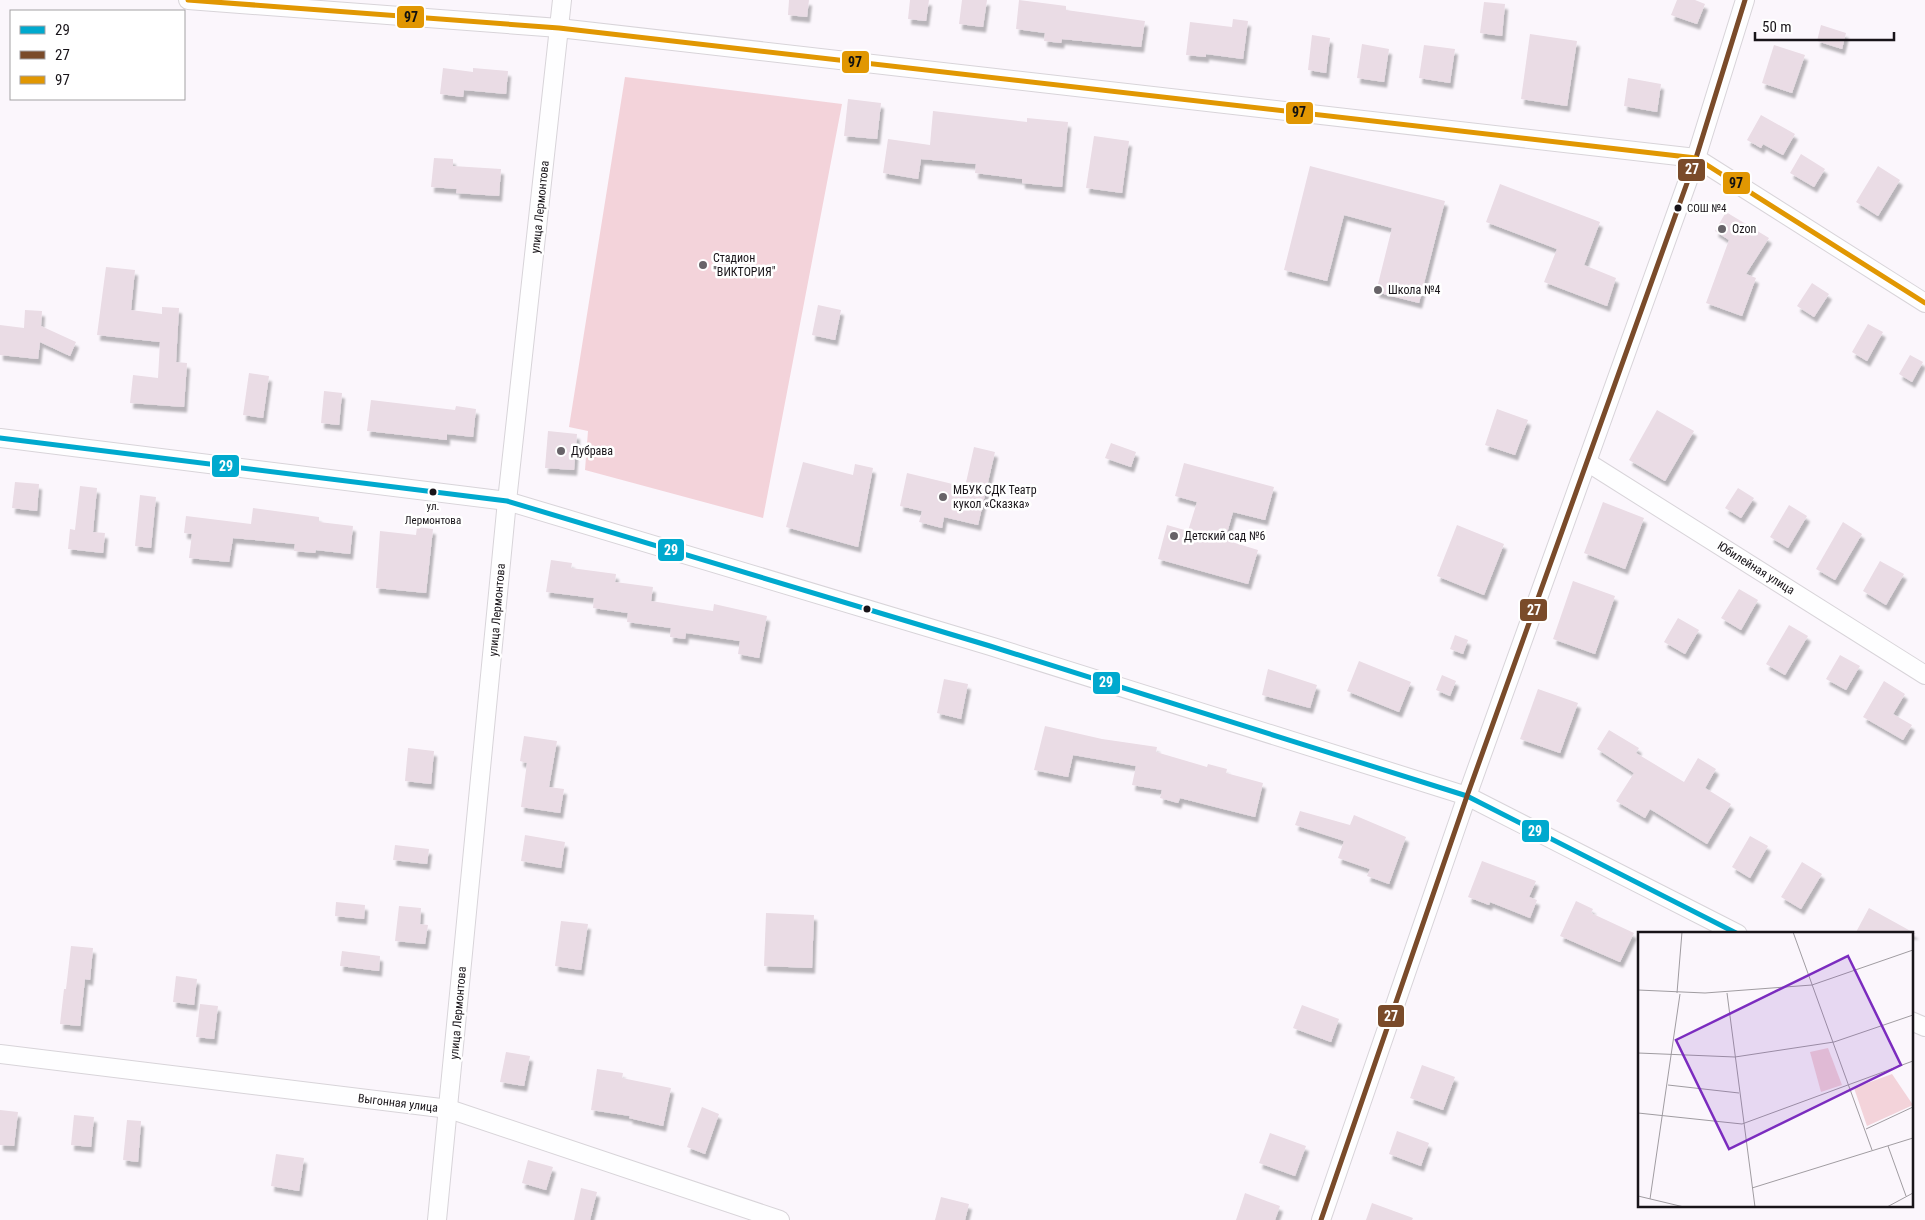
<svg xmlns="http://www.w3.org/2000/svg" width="1925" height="1220" font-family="'Roboto Condensed',sans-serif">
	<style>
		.grass { fill: #f3d3da }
		.building { fill: #eadce5; filter: url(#shadow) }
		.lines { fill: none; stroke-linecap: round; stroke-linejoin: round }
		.street-casing { stroke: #d8d4d9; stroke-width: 20 }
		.street { stroke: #fefeff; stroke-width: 18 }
		.bus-1-casing { stroke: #fff; stroke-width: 9 }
		.bus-2-casing { stroke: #fff; stroke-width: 9 }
		.bus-3-casing { stroke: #fff; stroke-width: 9 }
		.bus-1 { stroke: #00a9ce; stroke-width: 5 }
		.bus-2 { stroke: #7a4b2a; stroke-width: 5 }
		.bus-3 { stroke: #e19702; stroke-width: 5 }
		.bus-dot { fill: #181419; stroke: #fff; stroke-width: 2 }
		.poi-dot { fill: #676368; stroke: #fff; stroke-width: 2 }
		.labels { text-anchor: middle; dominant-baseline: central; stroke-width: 5; stroke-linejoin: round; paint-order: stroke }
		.bus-label { font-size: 11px; fill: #181419; stroke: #fff; text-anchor: start }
		.street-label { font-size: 12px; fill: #181419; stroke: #fff }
		.poi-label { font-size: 12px; fill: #181419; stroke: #fff; text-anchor: start }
		.inset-road { fill: none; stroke: #a09ca1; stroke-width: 1 }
		.view { fill: #7b2cbf; fill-opacity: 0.15; stroke: #7b2cbf; stroke-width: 2.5 }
		.inset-edge { fill: none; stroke: #181419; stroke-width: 2.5 }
		.line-badge { stroke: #fff; stroke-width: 2 }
		.badge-label { font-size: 14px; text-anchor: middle; font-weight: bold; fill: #fff }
		.pale-badge-label { font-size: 14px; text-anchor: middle; font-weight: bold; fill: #111 }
	</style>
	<defs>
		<filter id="shadow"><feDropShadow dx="3" dy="5.5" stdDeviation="1" flood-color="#0004"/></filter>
	</defs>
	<rect width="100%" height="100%" fill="#fbf6fc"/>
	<polygon class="grass" points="625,77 842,104 763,518 585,470 588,431 569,427"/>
	<g class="building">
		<polygon points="789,0 809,0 807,17 788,15"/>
		<polygon points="910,0 929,0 926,21 908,19"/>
		<polygon points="962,0 987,0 983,27 959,24"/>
		<polygon points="1019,0 1066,6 1066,10 1145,21 1141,47 1062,39 1061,43 1044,41 1045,33 1016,29"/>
		<polygon points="1677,0 1695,0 1705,4 1697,24 1671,15"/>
		<polygon points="1484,2 1505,4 1502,36 1480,33"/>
		<polygon points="1233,19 1248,21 1243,59 1206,54 1206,57 1186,55 1190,22 1232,27"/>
		<polygon points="1821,25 1846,33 1842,49 1817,41"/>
		<polygon points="1530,34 1577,41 1567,106 1521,99"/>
		<polygon points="1312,35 1330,38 1326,73 1308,70"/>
		<polygon points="1362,44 1389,49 1384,82 1357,78"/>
		<polygon points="1424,45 1455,49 1450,83 1419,78"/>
		<polygon points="1774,45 1805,55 1792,93 1762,83"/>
		<polygon points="443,68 473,72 473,68 508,71 506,94 464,90 463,97 440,94"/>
		<polygon points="1628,78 1661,84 1657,112 1624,106"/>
		<polygon points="848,99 881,103 877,139 844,136"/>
		<polygon points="933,111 1027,122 1027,118 1068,122 1062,187 1022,183 1022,179 975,173 976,164 921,159 918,179 883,173 888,139 930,145"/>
		<polygon points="1761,115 1795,134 1783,155 1763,144 1761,148 1747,140"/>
		<polygon points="1094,136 1129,141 1122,193 1086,188"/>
		<polygon points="1801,154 1825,169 1814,187 1790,173"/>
		<polygon points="434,158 453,159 453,166 501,169 499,196 456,193 457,189 431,187"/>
		<polygon points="1310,166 1445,201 1419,303 1376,292 1392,228 1344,215 1327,281 1284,270"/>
		<polygon points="1878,166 1900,180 1878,216 1856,202"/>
		<polygon points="1500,184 1600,222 1584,265 1616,278 1607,306 1544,282 1557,249 1486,222"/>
		<polygon points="1726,212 1769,238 1746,274 1756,278 1742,316 1706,303 1729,240 1715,231"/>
		<polygon points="106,267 135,270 131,310 162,314 162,307 179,308 176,362 187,363 184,407 130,403 133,375 158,378 160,342 97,335"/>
		<polygon points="1812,283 1829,294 1814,317 1797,306"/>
		<polygon points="818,305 841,310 835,340 812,335"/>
		<polygon points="25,310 42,311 41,326 76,342 70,356 40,342 38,359 0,355 0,325 24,328"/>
		<polygon points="1868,324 1883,332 1867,361 1852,352"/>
		<polygon points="1910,355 1923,362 1912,382 1899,374"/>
		<polygon points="249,373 269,376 263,418 243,415"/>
		<polygon points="324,391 342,393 339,425 321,423"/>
		<polygon points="371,400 455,410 456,406 476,409 473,437 447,434 447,440 367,431"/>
		<polygon points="1497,409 1528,420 1515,455 1485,445"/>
		<polygon points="1657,410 1694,431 1665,481 1629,460"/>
		<polygon points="548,431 577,434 574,470 545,468"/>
		<polygon points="1111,443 1136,452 1131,467 1105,458"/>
		<polygon points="974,447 995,452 978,525 944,517 942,528 919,522 922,511 900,506 907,473 965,487"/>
		<polygon points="803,462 853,475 855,464 873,468 858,547 786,527"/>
		<polygon points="1184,463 1274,487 1265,520 1233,512 1225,540 1258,550 1248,584 1158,559 1167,525 1188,531 1197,502 1175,496"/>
		<polygon points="15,482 39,484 37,511 12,508"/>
		<polygon points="80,486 97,488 93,532 105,533 103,553 68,549 70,529 75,530"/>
		<polygon points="1738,488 1754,498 1741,518 1725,508"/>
		<polygon points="140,495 156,497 151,548 135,546"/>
		<polygon points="1603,502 1644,518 1625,569 1584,553"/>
		<polygon points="1789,505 1807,516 1788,548 1770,537"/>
		<polygon points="253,508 319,517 319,522 353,526 350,554 316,550 315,553 294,551 295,544 233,538 229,562 189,558 192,534 184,533 186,516 251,524"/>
		<polygon points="1843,522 1862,534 1835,580 1816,569"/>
		<polygon points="1457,525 1504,544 1484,595 1437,576"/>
		<polygon points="417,527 433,529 426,593 376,588 380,531 416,535"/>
		<polygon points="551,560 572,563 571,568 616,574 615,582 653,587 651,601 713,611 714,604 767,616 759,658 738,654 740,641 686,633 685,639 670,637 671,628 627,622 628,613 593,608 594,598 546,592"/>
		<polygon points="1880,561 1904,574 1886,605 1863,591"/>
		<polygon points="1573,581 1615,596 1595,654 1553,639"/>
		<polygon points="1739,589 1758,600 1741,630 1721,618"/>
		<polygon points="1678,618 1699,630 1685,654 1664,642"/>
		<polygon points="1789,625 1808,636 1785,675 1766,664"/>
		<polygon points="1455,635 1468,640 1463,654 1450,649"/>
		<polygon points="1840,655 1860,666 1846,690 1826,679"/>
		<polygon points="1359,661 1411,682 1399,712 1347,691"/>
		<polygon points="1268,669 1317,685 1310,708 1262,695"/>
		<polygon points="1442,675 1456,681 1450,696 1436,690"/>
		<polygon points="944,679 968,684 961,719 937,713"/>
		<polygon points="1884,681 1905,694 1893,714 1912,725 1903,740 1863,717"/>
		<polygon points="1538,689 1578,703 1560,753 1520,739"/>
		<polygon points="1045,726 1102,739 1157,747 1156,752 1207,767 1208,764 1227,769 1226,773 1263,783 1255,817 1180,798 1178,803 1160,798 1162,790 1132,785 1136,766 1073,755 1068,777 1034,770"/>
		<polygon points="1609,730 1639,748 1636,753 1684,782 1698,758 1716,769 1705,788 1731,804 1707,844 1650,809 1645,818 1616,801 1634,773 1597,749"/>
		<polygon points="524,736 557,741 549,787 564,789 560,813 521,807 527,763 520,761"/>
		<polygon points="408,748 434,751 431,784 405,781"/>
		<polygon points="1300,811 1350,825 1354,815 1406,837 1389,884 1367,876 1370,869 1338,858 1344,841 1295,825"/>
		<polygon points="525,835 565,842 561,868 521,861"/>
		<polygon points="1750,836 1768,846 1750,878 1732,867"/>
		<polygon points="395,845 429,849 427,864 393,860"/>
		<polygon points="1482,861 1536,881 1529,897 1537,900 1530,918 1490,902 1489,905 1468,897"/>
		<polygon points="1802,862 1822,874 1801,909 1781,897"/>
		<polygon points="1576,901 1593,909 1591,913 1634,933 1620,962 1560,936"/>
		<polygon points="336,902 365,905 364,919 335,916"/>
		<polygon points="399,906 421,908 420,924 428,925 425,944 395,941"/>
		<polygon points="1869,908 1916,934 1855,934"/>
		<polygon points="766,913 814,915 812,968 764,966"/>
		<polygon points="561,921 588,924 581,970 555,966"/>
		<polygon points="71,946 93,948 90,980 85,979 80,1026 60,1024 64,989 66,989"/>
		<polygon points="342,951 380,956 379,971 340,966"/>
		<polygon points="176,976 197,979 194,1005 173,1002"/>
		<polygon points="200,1004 218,1006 214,1039 196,1037"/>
		<polygon points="1302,1005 1339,1019 1331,1042 1293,1028"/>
		<polygon points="506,1052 530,1056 524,1086 500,1082"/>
		<polygon points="1422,1065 1455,1077 1443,1110 1410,1098"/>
		<polygon points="597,1069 623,1073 622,1078 671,1088 663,1126 629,1118 630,1116 591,1110"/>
		<polygon points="702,1107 719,1114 705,1154 687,1147"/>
		<polygon points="0,1110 18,1112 14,1146 0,1145"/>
		<polygon points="74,1115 94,1117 91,1147 71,1145"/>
		<polygon points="127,1120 141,1121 138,1162 123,1160"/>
		<polygon points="1397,1131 1429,1143 1421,1166 1389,1154"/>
		<polygon points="1270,1133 1306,1146 1295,1176 1259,1163"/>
		<polygon points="276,1154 304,1158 299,1191 271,1186"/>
		<polygon points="528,1160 553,1167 546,1190 522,1183"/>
		<polygon points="581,1188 597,1192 590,1220 574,1220"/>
		<polygon points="1245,1193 1280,1206 1275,1220 1236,1220"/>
		<polygon points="941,1197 969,1204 965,1220 935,1220"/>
		<polygon points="1372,1203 1413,1218 1412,1220 1366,1220"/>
	</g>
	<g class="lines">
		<defs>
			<g id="street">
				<polyline points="188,0 559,28 1696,158 1925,303"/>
				<polyline points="0,438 507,501 990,646 1467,796 1738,934"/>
				<polyline points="1587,462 1925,675"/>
				<polyline points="1911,1021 1925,1027"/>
				<polyline points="0,1054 449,1109 780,1220"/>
				<polyline points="437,1220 507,501 562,0"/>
				<polyline points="1321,1220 1467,796 1696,158 1745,0"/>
			</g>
		</defs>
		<use href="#street" class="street-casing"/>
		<use href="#street" class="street"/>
		<defs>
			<polyline id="bus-1" points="0,438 507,501 990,646 1467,796 1738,934"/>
			<polyline id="bus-2" points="1321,1220 1467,796 1696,158 1745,0"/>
			<polyline id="bus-3" points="188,0 559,28 1696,158 1925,303"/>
		</defs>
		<use href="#bus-1" class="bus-1-casing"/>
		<use href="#bus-2" class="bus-2-casing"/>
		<use href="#bus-3" class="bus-3-casing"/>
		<use href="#bus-1" class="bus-1"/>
		<use href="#bus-2" class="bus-2"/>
		<use href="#bus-3" class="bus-3"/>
	</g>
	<g class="bus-dot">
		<circle cx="1678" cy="208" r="4.5"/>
		<circle cx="433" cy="492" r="4.5"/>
		<circle cx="867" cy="609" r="4.5"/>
	</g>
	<g class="poi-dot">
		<circle cx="1722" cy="229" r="5"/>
		<circle cx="703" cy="265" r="5"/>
		<circle cx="1378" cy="290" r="5"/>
		<circle cx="561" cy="451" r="5"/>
		<circle cx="943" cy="497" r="5"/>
		<circle cx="1174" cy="536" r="5"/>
	</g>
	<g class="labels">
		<g class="bus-label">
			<text x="1687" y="208">СОШ №4</text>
			<text x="433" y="506" text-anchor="middle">ул.<tspan x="433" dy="14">Лермонтова</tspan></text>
		</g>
		<g class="street-label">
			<text transform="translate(540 207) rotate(-84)">улица Лермонтова</text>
			<text transform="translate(1756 568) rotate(32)">Юбилейная улица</text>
			<text transform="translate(497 610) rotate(-85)">улица Лермонтова</text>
			<text transform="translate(458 1013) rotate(-85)">улица Лермонтова</text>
			<text transform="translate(398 1103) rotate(7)">Выгонная улица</text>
		</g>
		<g class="poi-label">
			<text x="1732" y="229">Ozon</text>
			<text x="713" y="258">Стадион<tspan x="713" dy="14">"ВИКТОРИЯ"</tspan></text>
			<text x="1388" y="290">Школа №4</text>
			<text x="571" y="451">Дубрава</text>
			<text x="953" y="490">МБУК СДК Театр<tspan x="953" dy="14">кукол «Сказка»</tspan></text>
			<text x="1184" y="536">Детский сад №6</text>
		</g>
	</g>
	<g transform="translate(1638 932)">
		<rect width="275" height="275" fill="#fbf6fc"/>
		<path d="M190,116L204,153L183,160L172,120Z" fill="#f3d3da"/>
		<path d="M254,142L275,173L229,194L216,156Z" fill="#f3d3da"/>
		<path class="inset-road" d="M155,0L234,218M0,58L67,61L174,53L275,18M39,61L44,0M89,61L117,275M0,121L97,125L196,110L275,83M30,153L101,161M0,181L104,192L275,129M228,197L275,175M250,214L268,264M114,256L275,206M0,264L46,275M12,267L42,62M249,275L275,261"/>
		<path class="view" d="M210,24L263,133L91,217L38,108Z"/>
		<rect width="275" height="275" class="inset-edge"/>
	</g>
	<g class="line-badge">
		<rect x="396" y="5" width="29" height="24" rx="5" fill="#e19702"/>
		<rect x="841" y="50" width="29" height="24" rx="5" fill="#e19702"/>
		<rect x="1285" y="101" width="29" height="24" rx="5" fill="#e19702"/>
		<rect x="1677" y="158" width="29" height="24" rx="5" fill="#7a4b2a"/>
		<rect x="1722" y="171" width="29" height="24" rx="5" fill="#e19702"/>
		<rect x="211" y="454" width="29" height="24" rx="5" fill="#00a9ce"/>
		<rect x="657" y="538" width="28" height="24" rx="5" fill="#00a9ce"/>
		<rect x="1519" y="598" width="29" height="24" rx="5" fill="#7a4b2a"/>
		<rect x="1092" y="671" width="29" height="24" rx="5" fill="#00a9ce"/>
		<rect x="1521" y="819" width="29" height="24" rx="5" fill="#00a9ce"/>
		<rect x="1377" y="1004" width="28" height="24" rx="5" fill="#7a4b2a"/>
	</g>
	<g class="badge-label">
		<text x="1692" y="174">27</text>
		<text x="226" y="471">29</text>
		<text x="671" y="555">29</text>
		<text x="1534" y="615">27</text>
		<text x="1106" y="687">29</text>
		<text x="1535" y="836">29</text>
		<text x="1391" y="1021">27</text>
	</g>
	<g class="pale-badge-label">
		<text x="411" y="22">97</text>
		<text x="855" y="67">97</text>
		<text x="1299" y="117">97</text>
		<text x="1736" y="188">97</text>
	</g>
	<rect x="10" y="10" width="175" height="90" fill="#ffffff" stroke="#a3a1a3"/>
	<rect x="20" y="26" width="25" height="8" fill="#00a9ce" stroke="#a3a1a3"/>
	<text x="55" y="35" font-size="15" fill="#181419">29</text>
	<rect x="20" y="51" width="25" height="8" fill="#7a4b2a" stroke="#a3a1a3"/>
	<text x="55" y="60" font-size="15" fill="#181419">27</text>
	<rect x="20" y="76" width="25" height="8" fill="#e19702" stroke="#a3a1a3"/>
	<text x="55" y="85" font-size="15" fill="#181419">97</text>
	<path d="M1755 32v8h139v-8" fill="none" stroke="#181419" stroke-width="2.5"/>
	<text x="1762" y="32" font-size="15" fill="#181419" stroke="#ffffff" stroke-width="4" paint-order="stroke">50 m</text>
</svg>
